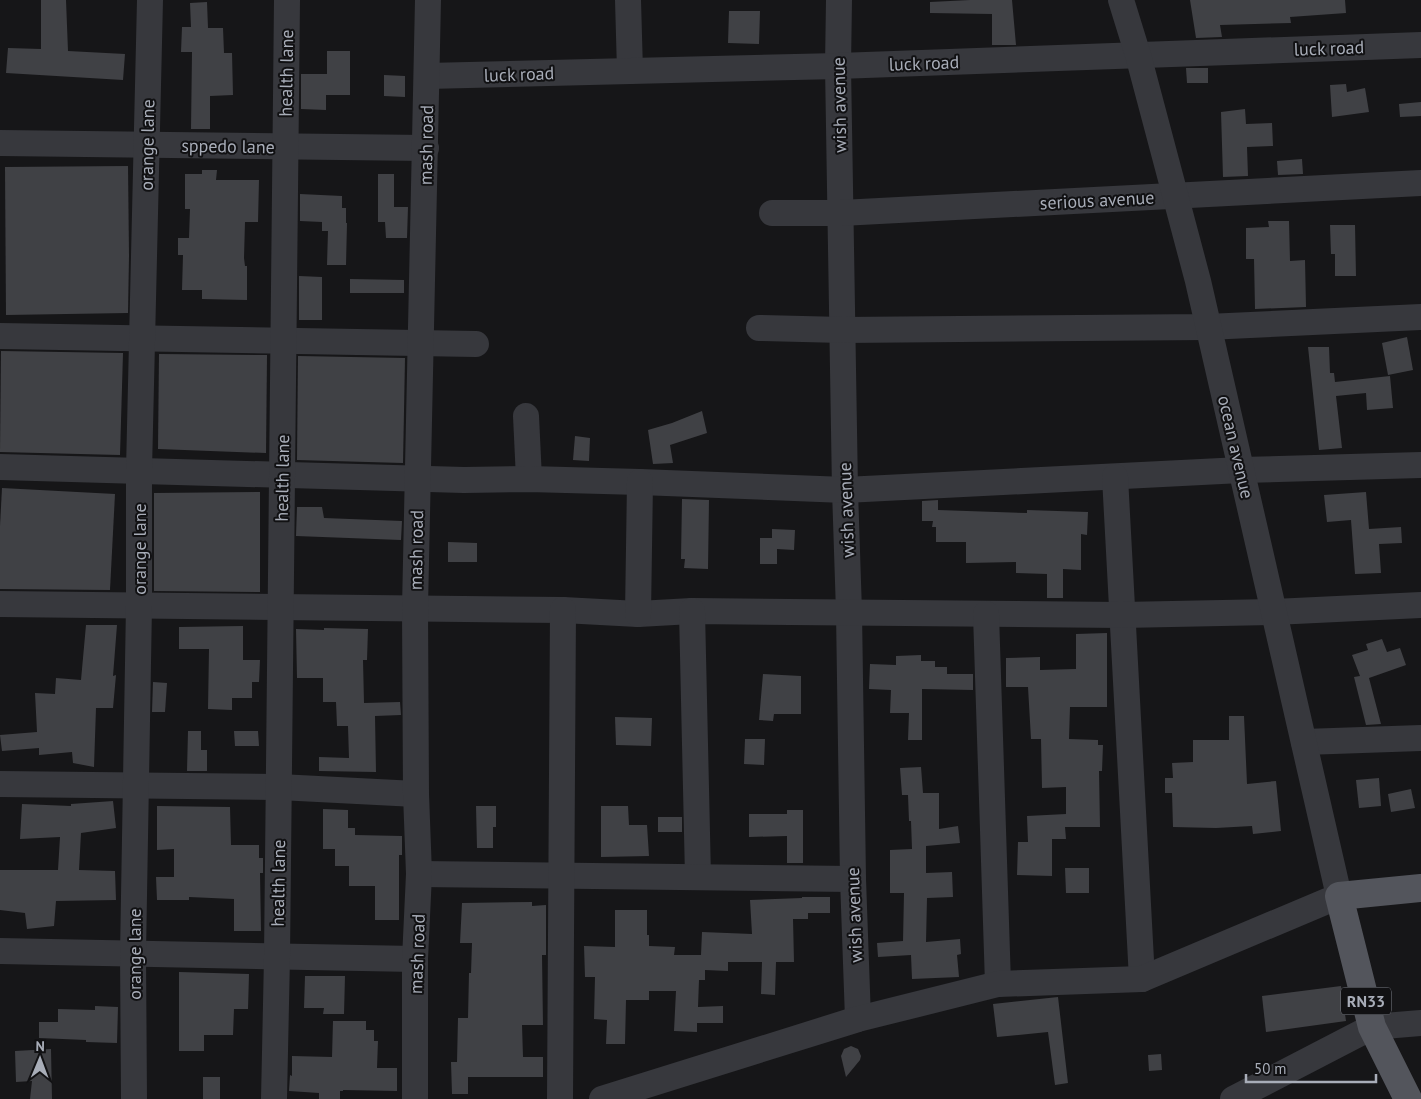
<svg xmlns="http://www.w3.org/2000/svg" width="1421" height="1099" font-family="'PT Sans',sans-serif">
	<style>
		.building { fill: #404145 }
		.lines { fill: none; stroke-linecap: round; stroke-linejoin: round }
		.minor { stroke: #37383d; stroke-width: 26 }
		.major { stroke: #53555c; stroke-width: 28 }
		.labels { text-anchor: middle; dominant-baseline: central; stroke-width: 4; stroke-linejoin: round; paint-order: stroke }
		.shield { fill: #111113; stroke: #7b7e86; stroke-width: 1 }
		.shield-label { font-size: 16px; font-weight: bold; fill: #a8adb8 }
		.street-label { font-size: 18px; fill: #a8adb8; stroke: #111113 }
	</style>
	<rect width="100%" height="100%" fill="#161618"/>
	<g class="building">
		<polygon points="41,0 66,0 68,51 125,54 123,80 6,73 8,48 41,49"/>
		<polygon points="970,0 1012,0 1016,45 992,45 992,14 930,13 930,2"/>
		<polygon points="1190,0 1345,0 1346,13 1290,17 1291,23 1220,25 1222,37 1196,38"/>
		<polygon points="207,2 208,28 223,28 224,53 232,53 233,95 210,96 210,129 191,129 192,52 181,52 182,27 191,27 190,3"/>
		<polygon points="729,11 760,11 759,44 728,43"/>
		<polygon points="327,51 350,51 350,95 326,95 326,110 301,109 301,74 327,74"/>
		<polygon points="1186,68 1208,68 1208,83 1187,83"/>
		<polygon points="384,75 405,76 405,97 384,96"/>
		<polygon points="1346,84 1347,92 1365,88 1369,112 1332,117 1330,85"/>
		<polygon points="1421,102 1421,116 1400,117 1399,104"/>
		<polygon points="1245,109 1246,124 1272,123 1273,146 1247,147 1248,176 1223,177 1221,112"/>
		<polygon points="1302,159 1303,174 1278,175 1277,161"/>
		<polygon points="128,166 129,256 128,313 6,315 5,167"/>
		<polygon points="202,170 217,170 216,180 259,180 258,222 245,222 244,258 245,266 247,266 247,300 202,299 202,290 182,290 183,255 178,255 178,238 189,238 190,209 185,209 185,174 202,174"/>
		<polygon points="378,174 394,174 394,207 408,207 407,238 386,238 385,222 378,222"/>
		<polygon points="300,194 342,196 342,208 346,208 346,223 347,223 346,265 327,265 328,231 322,231 322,222 300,221"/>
		<polygon points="1268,221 1289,221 1290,261 1305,260 1306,307 1255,309 1254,259 1246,259 1246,228 1269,227"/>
		<polygon points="1330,225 1355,225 1356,276 1335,276 1335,254 1331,254"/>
		<polygon points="299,276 322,277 322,320 299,320"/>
		<polygon points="350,279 404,280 404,293 350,293"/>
		<polygon points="1407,337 1413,370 1388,375 1382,343"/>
		<polygon points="1308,347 1329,347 1330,373 1334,373 1335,382 1390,376 1393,408 1367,410 1366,393 1336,396 1342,448 1319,450"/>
		<polygon points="1,351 123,353 120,455 0,452"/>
		<polygon points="159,354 267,355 266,453 158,449"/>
		<polygon points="298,356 405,358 403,463 297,460"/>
		<polygon points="702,411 707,433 670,445 673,463 653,464 648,430 672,423"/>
		<polygon points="575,436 590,438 589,461 573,460"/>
		<polygon points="2,488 115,494 110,590 0,589 0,526"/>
		<polygon points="260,492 260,592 154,591 154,493"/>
		<polygon points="1366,492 1369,529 1401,527 1402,543 1379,544 1381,573 1355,574 1351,520 1327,522 1324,495"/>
		<polygon points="682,499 709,500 708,569 684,568 685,559 681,559"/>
		<polygon points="938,500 938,510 1027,513 1027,510 1088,512 1087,535 1081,534 1081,570 1063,569 1063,598 1047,598 1047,574 1016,573 1016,562 966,563 966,542 936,542 936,527 932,527 933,521 922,521 922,501"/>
		<polygon points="297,507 322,507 324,518 402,521 401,540 296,536"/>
		<polygon points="772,529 795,530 794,550 777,549 777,564 760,564 760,538 772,538"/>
		<polygon points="448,542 477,543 477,562 448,562"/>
		<polygon points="86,625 117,625 113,676 116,675 113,708 96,708 94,767 73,763 72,752 39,755 39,748 2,751 0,735 37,732 35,693 55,694 56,678 81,680"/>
		<polygon points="243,626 243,660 260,660 259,682 252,682 252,698 232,698 232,710 208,709 209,649 179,649 179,627"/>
		<polygon points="324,628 368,629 367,660 363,660 364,703 400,702 401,715 375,716 376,772 319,771 319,757 349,758 348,726 337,726 336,702 323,702 323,678 297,678 296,629 324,630"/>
		<polygon points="1107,633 1107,707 1070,707 1069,739 1098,740 1098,745 1103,745 1102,771 1099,771 1100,827 1065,827 1066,839 1052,839 1052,876 1017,875 1018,842 1028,842 1027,816 1066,814 1066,787 1042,788 1041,739 1031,739 1028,687 1006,687 1006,658 1040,657 1040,670 1076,669 1076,634"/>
		<polygon points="1382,639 1387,652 1400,648 1406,665 1369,678 1381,724 1366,725 1354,677 1360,676 1352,655 1368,650 1366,644"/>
		<polygon points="921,655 921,661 935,661 935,667 947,667 947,674 973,674 973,690 922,689 922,740 908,740 909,713 890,713 891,690 869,689 870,664 896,665 896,656"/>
		<polygon points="763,674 801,676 801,714 774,714 773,721 759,720"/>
		<polygon points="153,682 167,683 165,712 152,712"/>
		<polygon points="1229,716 1244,716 1247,784 1276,781 1281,831 1253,834 1252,826 1216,828 1173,827 1172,793 1165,793 1165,778 1173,778 1172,763 1193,762 1193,740 1229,740"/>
		<polygon points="615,717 652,718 651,746 616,745"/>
		<polygon points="188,731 201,731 201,750 207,750 207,771 187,771"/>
		<polygon points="234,731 258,731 259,746 235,746"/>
		<polygon points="745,739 765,739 764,765 744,764"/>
		<polygon points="921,767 923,793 939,793 939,829 958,826 960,843 926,846 926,873 952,872 953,897 927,898 926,942 960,939 961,954 957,955 959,977 912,979 911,955 878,957 877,943 903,941 904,893 890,893 890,850 912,849 911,821 909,821 908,795 902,795 900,768"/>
		<polygon points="1379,778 1381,806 1359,808 1356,780"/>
		<polygon points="1411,789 1415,808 1391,812 1388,794"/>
		<polygon points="113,801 116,828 81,833 79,870 115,871 116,900 56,901 54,926 27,929 25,913 0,910 0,870 58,870 60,837 20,839 22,804 71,806 71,804"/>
		<polygon points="157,806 230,807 231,845 259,845 259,858 263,858 263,873 260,873 261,931 234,931 234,899 189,897 189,900 157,900 156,877 174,877 174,849 157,850"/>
		<polygon points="476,806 496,806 496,827 493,827 493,848 477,848"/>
		<polygon points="601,806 628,806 629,825 647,825 649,856 601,857"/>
		<polygon points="323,809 348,810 348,828 355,828 355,835 402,836 402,855 399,855 399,920 375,920 375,886 349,886 349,866 335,866 335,849 323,849"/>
		<polygon points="787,810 803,810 803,863 787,863 787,836 749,837 749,814 787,814"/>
		<rect x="658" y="817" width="24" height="15"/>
		<polygon points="1065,868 1089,868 1089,893 1066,893"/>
		<polygon points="802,897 830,897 830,913 808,913 808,919 793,919 794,962 776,962 775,995 761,994 762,962 728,962 728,971 705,970 705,980 699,980 698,1007 723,1006 723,1023 697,1023 697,1032 674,1031 676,991 649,991 649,1000 626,1000 625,1044 606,1044 607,1020 594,1019 595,977 585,977 584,946 615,947 615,910 647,910 647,935 649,935 649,946 675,947 674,955 701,955 702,932 752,934 750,900 802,898"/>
		<polygon points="532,902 532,906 546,905 546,955 542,955 543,1025 522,1025 523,1057 543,1057 543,1077 468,1077 468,1094 452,1094 451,1062 457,1062 458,1018 468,1018 469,973 471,973 472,943 460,943 462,903"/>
		<polygon points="179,972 249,974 248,1009 234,1009 233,1035 204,1035 204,1051 179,1051"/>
		<polygon points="305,976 345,976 344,1014 323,1014 324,1008 304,1008"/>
		<polygon points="1341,986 1346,1021 1266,1032 1262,996"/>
		<polygon points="1058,997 1068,1083 1055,1085 1048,1032 997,1037 993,1004"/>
		<polygon points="95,1006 118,1007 117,1043 86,1042 86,1040 39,1038 39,1022 58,1022 58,1009 95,1010"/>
		<polygon points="333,1021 366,1021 366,1030 374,1030 374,1041 378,1041 377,1068 397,1068 397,1091 343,1090 343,1091 340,1091 340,1099 319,1099 319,1093 289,1091 290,1075 292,1076 292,1056 332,1057"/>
		<polygon points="851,1046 858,1049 861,1056 860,1060 846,1077 841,1056 844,1049"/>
		<polygon points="51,1049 52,1099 30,1099 32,1081 16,1082 15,1051"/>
		<polygon points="1161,1054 1162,1070 1149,1071 1148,1055"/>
		<rect x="203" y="1077" width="17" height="22"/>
	</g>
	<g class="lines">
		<g class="minor">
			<polyline points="628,0 630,71"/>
			<polyline points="839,0 838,66 845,490 849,612 853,879 858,1019"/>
			<polyline points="427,76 838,66 1421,45"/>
			<polyline points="0,143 426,148"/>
			<polyline points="772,213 841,213 1421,183"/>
			<polyline points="759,328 843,330 1207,327 1421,317"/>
			<polyline points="0,336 476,344"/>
			<polyline points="526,416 529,479"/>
			<polyline points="0,467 464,480 529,479 640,482 845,490 1241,470 1421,465"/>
			<polyline points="1115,477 1142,979"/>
			<polyline points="0,604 563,610 638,614 692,611 1122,615 1274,612 1421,605"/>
			<polyline points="692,611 698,877"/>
			<polyline points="638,614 640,482"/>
			<polyline points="986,614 998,984"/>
			<polyline points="1304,742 1421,738"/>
			<polyline points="0,784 279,787 416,794"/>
			<polyline points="419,874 853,879"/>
			<polyline points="0,951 415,959"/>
			<polyline points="134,1099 133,954 139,605 139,470 150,0"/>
			<polyline points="274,1099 277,957 287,0"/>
			<polyline points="415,1099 415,959 419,874 416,794 415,608 428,0"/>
			<polyline points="560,1099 563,610"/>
			<polyline points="602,1099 858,1019 998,984 1142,979 1339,896 1198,281 1138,55 1121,0"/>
			<polyline points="1233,1099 1372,1027 1421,1023"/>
		</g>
		<polyline class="major" points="1408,1099 1372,1027 1339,896 1421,888"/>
	</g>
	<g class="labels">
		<rect class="shield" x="1341" y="987.5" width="50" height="27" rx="4"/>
		<g class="shield-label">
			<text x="1366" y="1001">RN33</text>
		</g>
		<g class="street-label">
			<text transform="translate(1329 48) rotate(-2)">luck road</text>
			<text transform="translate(924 63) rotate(-2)">luck road</text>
			<text transform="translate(286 73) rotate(-89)">health lane</text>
			<text transform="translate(519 74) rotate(-2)">luck road</text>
			<text transform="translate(839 105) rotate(-91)">wish avenue</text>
			<text transform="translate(147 145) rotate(-89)">orange lane</text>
			<text transform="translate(426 145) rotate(-89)">mash road</text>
			<text transform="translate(228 146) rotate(1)">sppedo lane</text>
			<text transform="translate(1097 200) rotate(-3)">serious avenue</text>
			<text transform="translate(1236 447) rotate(77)">ocean avenue</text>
			<text transform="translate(282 478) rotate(-89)">health lane</text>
			<text transform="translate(846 510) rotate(-92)">wish avenue</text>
			<text transform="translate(139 549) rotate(-90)">orange lane</text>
			<text transform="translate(416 550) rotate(-89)">mash road</text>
			<text transform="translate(278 883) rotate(-89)">health lane</text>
			<text transform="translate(854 915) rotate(-92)">wish avenue</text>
			<text transform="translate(134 954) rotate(-90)">orange lane</text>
			<text transform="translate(417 954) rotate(-88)">mash road</text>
		</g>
	</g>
	<g transform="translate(40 1059) rotate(1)" stroke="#111113" stroke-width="4" paint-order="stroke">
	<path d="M0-4L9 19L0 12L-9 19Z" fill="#a8adb8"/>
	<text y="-8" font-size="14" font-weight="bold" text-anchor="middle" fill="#a8adb8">N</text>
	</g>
	<path d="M1246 1074v8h130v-8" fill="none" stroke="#a8adb8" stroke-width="2.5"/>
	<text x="1254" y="1074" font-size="15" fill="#a8adb8" stroke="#111113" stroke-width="4" paint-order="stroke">50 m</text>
</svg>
